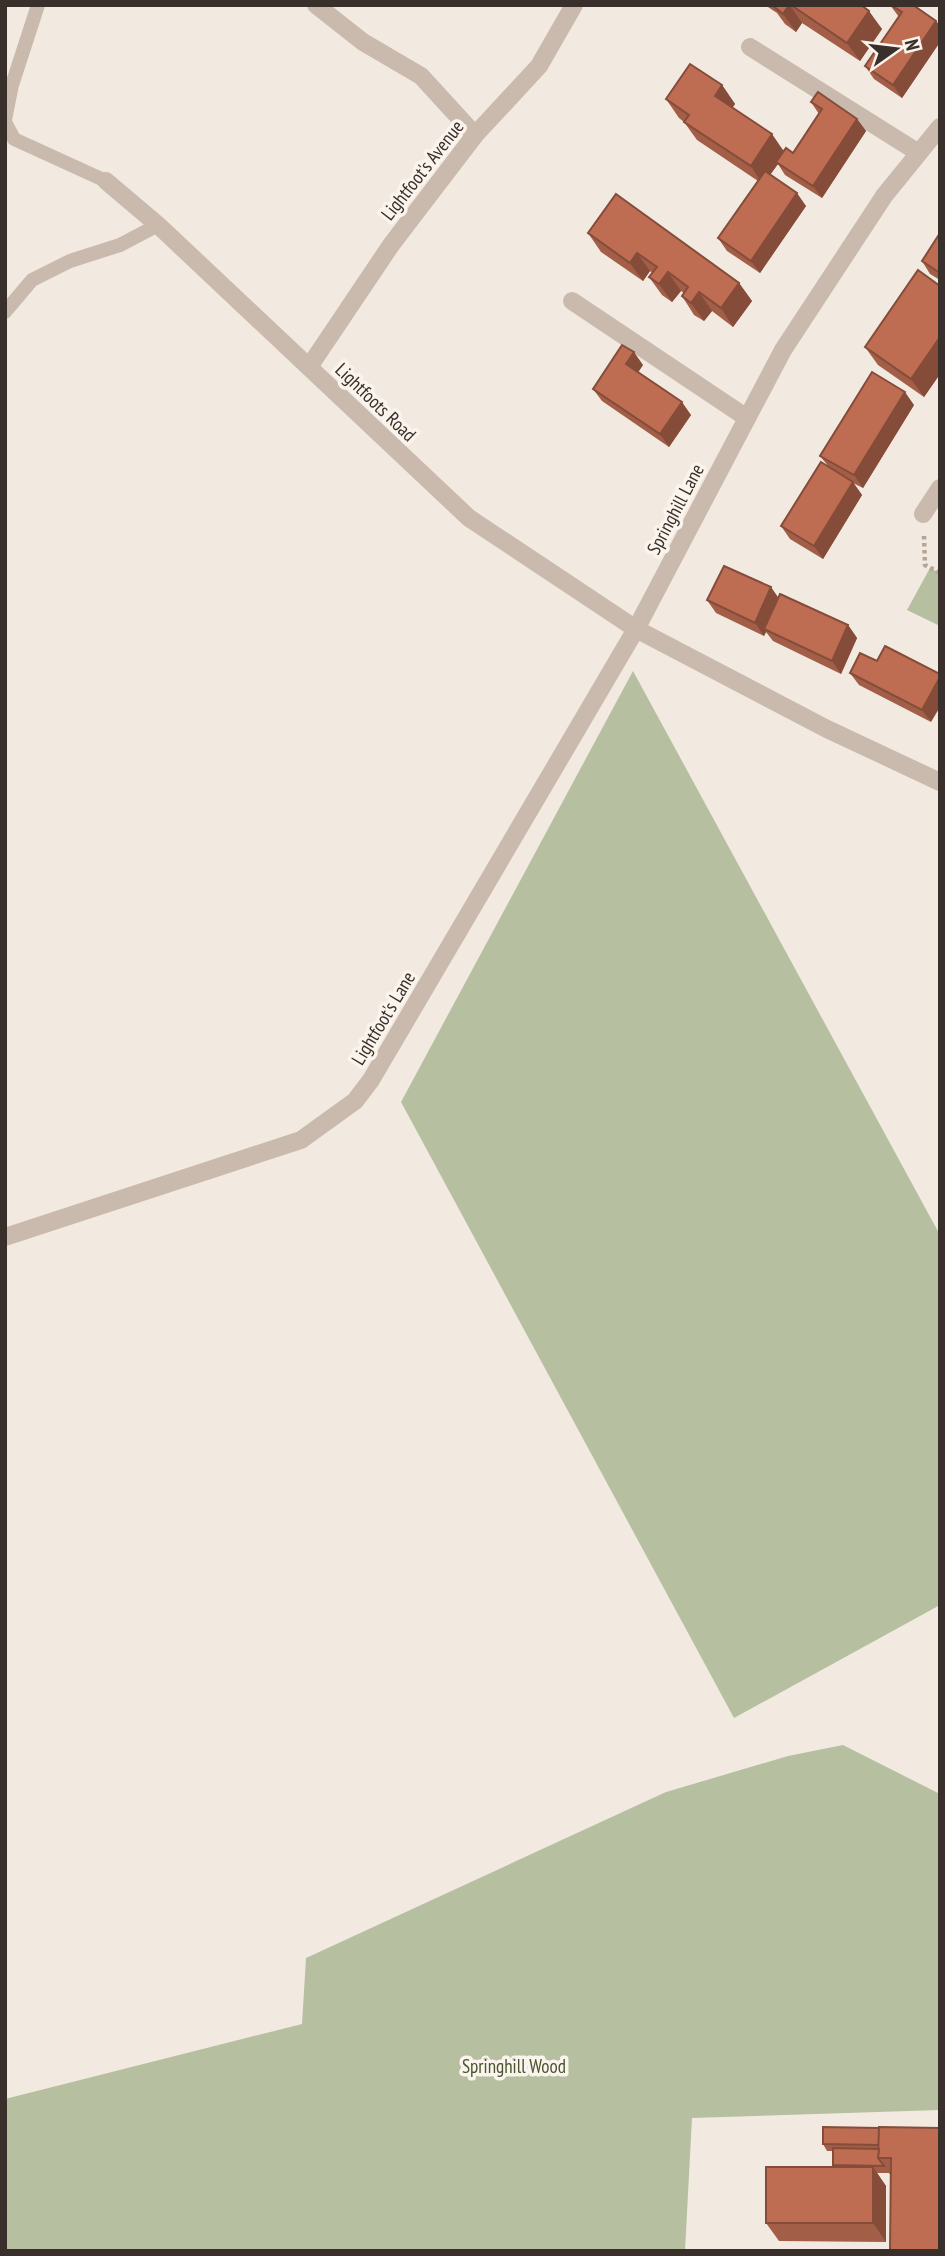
<svg xmlns="http://www.w3.org/2000/svg" width="945" height="2256" font-family="'PT Sans Narrow',sans-serif">
	<style>
		.green { fill: #b6c0a1 }
		.lines { fill: none; stroke-linecap: round; stroke-linejoin: round }
		.path { stroke: #b6a497; stroke-width: 4.5; stroke-dasharray: 3.5 3.5; stroke-linecap: butt }
		.service { stroke: #cabaad; stroke-width: 14 }
		.minor { stroke: #cabaad; stroke-width: 18 }
		.wall { fill: #a35e47 }
		.shaded-wall { fill: #854c3a }
		.building { fill: #be6d53; stroke: #854c3a; stroke-width: 2 }
		.labels { text-anchor: middle; dominant-baseline: central; stroke-width: 7; stroke-linejoin: round; paint-order: stroke }
		.street-label { font-size: 19px; fill: #392f2b; stroke: #faf4ed }
		.park-label { font-size: 19px; fill: #485530; stroke: #faf4ed }
	</style>
	<rect width="100%" height="100%" fill="#f2eae1"/>
	<g class="green">
		<polygon points="930,568 940,573 940,626 907,610"/>
		<polygon points="633,671 940,1235 940,1605 734,1718 401,1102"/>
		<polygon points="843,1745 940,1794 940,2110 692,2118 685,2251 5,2251 5,2099 302,2024 306,1958 666,1792 788,1756"/>
	</g>
	<g class="lines">
		<polyline class="path" points="924,536 925,565 940,573"/>
		<g class="service">
			<polyline points="5,120 12,85 38,5"/>
			<polyline points="5,122 14,139 106,181"/>
			<polyline points="5,312 32,280 70,261 120,245 158,225"/>
		</g>
		<g class="minor">
			<polyline points="316,5 363,42 421,76 475,135"/>
			<polyline points="750,47 919,153"/>
			<polyline points="940,127 884,196 783,350 636,629 827,729 940,782"/>
			<polyline points="572,301 747,418"/>
			<polyline points="309,367 391,245 475,135 539,66 574,5"/>
			<polyline points="923,514 940,488"/>
			<polyline points="5,1237 301,1140 355,1101 371,1080 636,629 469,518 158,225 106,181"/>
		</g>
	</g>
	<g class="wall">
		<polygon points="765,5 861,5 882,29 860,61 802,23 796,32 785,24 777,13"/>
		<polygon points="890,5 913,5 936,21 940,26 940,42 902,98 874,79 865,66 899,17"/>
		<polygon points="722,85 735,104 732,108 784,151 793,153 819,114 811,102 857,119 866,131 822,198 785,175 778,164 770,174 806,206 760,273 727,251 718,238 758,181 697,140 684,122 679,118 666,99"/>
		<polygon points="588,233 739,283 752,301 733,327 712,311 704,321 694,315 682,296 684,293 681,291 672,302 662,295 649,277 652,273 650,271 643,281 601,252"/>
		<polygon points="940,233 940,280 930,274 922,261"/>
		<polygon points="940,286 940,374 924,397 878,365 865,347"/>
		<polygon points="643,365 638,372 691,415 669,447 602,401 593,389"/>
		<polygon points="914,405 863,488 853,483 862,495 823,559 790,539 781,526 829,467 820,456"/>
		<polygon points="778,598 848,625 857,638 841,674 773,641 766,632 764,636 716,613 707,600"/>
		<polygon points="885,646 931,722 859,685 850,673 877,661"/>
		<polygon points="940,2128 891,2176 889,2173 877,2173 886,2186 886,2242 779,2241 766,2223 834,2167 833,2165 833,2151 827,2151 823,2144"/>
	</g>
	<g class="shaded-wall">
		<polygon points="789,5 790,5 802,23 796,32 783,14"/>
		<polygon points="869,11 882,29 860,61 847,43"/>
		<polygon points="936,21 940,26 940,42 902,98 893,85"/>
		<polygon points="722,85 735,104 728,114 715,96"/>
		<polygon points="857,119 866,131 822,198 813,186"/>
		<polygon points="772,134 785,153 776,162 778,164 763,185 751,166"/>
		<polygon points="797,193 806,206 760,273 751,261"/>
		<polygon points="637,253 650,271 643,281 630,263"/>
		<polygon points="668,272 681,291 672,302 659,284"/>
		<polygon points="739,283 752,301 733,327 721,308"/>
		<polygon points="699,292 712,311 704,321 691,303"/>
		<polygon points="940,337 940,374 924,397 911,379"/>
		<polygon points="634,352 643,365 635,377 626,364"/>
		<polygon points="905,392 914,405 863,488 854,475"/>
		<polygon points="682,402 691,415 669,447 660,434"/>
		<polygon points="853,482 862,495 823,559 814,546"/>
		<polygon points="771,587 780,600 764,629 766,632 764,636 755,623"/>
		<polygon points="848,625 857,638 841,674 832,661"/>
		<polygon points="940,677 940,707 931,722 922,710"/>
		<polygon points="873,2167 886,2186 886,2242 873,2223"/>
	</g>
	<g class="building">
		<polygon points="772,5 789,5 783,14"/>
		<polygon points="791,5 861,5 869,11 847,43"/>
		<polygon points="891,5 913,5 936,21 893,85 865,66 902,12"/>
		<polygon points="690,64 722,85 715,96 772,134 751,166 684,122 689,115 666,99"/>
		<polygon points="818,92 857,119 813,186 776,162 786,148 793,153 822,109 811,102"/>
		<polygon points="765,171 797,193 751,261 718,238"/>
		<polygon points="616,194 739,283 721,308 699,292 691,303 682,296 688,287 668,272 659,284 649,277 657,267 637,253 630,263 588,233"/>
		<polygon points="940,233 940,273 922,261"/>
		<polygon points="918,270 940,286 940,337 911,379 865,347"/>
		<polygon points="622,345 634,352 626,364 682,402 660,434 593,389"/>
		<polygon points="872,372 905,392 854,475 820,456"/>
		<polygon points="821,462 853,482 814,546 781,526"/>
		<polygon points="724,566 771,587 755,623 707,600"/>
		<polygon points="780,594 848,625 832,661 764,629"/>
		<polygon points="885,646 940,674 940,677 922,710 850,673 860,653 877,661"/>
		<polygon points="823,2127 879,2128 879,2145 823,2144"/>
		<polygon points="879,2127 940,2128 940,2251 890,2251 891,2158 878,2158"/>
		<polygon points="833,2148 879,2149 878,2158 884,2166 833,2165"/>
		<rect x="766" y="2167" width="107" height="56"/>
	</g>
	<g class="labels">
		<g class="street-label">
			<text transform="translate(422 170) rotate(-52)">Lightfoot's Avenue</text>
			<text transform="translate(376 402) rotate(44)">Lightfoots Road</text>
			<text transform="translate(675 509) rotate(-62)">Springhill Lane</text>
			<text transform="translate(383 1018) rotate(-59)">Lightfoot's Lane</text>
		</g>
		<g class="park-label">
			<text x="514" y="2066">Springhill Wood</text>
		</g>
	</g>
	<rect width="945" height="2256" fill="none" stroke="#392f2b" stroke-width="14"/>
	<g transform="translate(896 49) rotate(76)" stroke="#faf4ed" stroke-width="5" paint-order="stroke">
	<path d="M0-5L12 26L0 18L-12 26Z" fill="#392f2b"/>
	<text y="-10" font-size="19" font-weight="bold" text-anchor="middle" fill="#392f2b">N</text>
	</g>
</svg>
